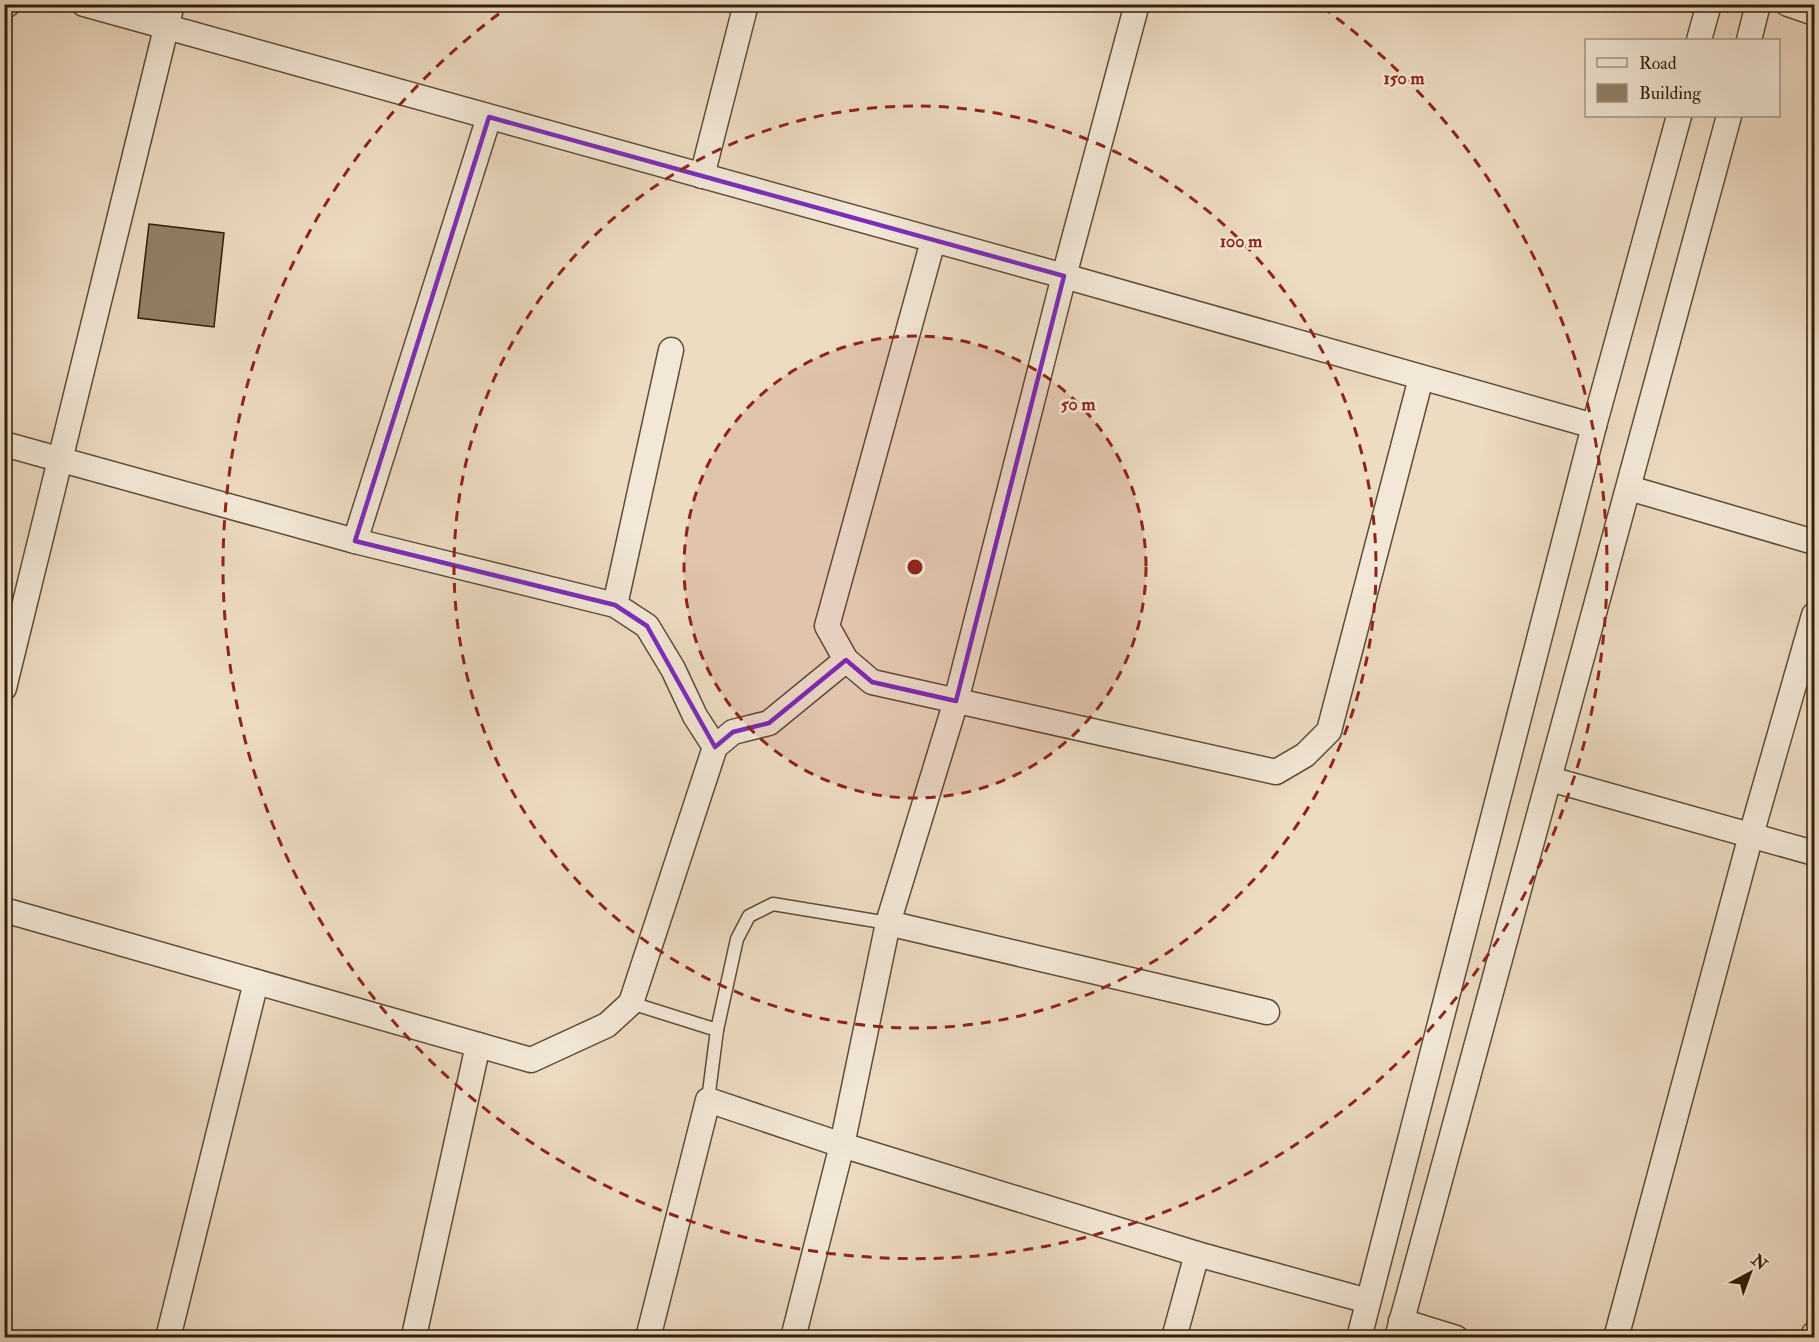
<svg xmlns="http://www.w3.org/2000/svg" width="1819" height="1342" font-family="'IM FELL Double Pica',serif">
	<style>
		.building { fill: #928069; stroke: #301e09; stroke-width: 1.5 }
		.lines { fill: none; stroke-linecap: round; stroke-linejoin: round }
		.service-casing { stroke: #5f4d37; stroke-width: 15 }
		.minor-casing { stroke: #5f4d37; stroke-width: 27 }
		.service { stroke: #f3e8d7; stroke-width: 12 }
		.minor { stroke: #f3e8d7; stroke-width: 24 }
		.marked { fill: none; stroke: #7b2cbf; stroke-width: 4.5; stroke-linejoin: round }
		.ring { fill: none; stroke: #8f2418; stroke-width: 3; stroke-dasharray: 10 8 }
		.centre { fill: #8f2418; stroke: #f3e8d7; stroke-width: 3 }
		.ring-label { font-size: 18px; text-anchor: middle; font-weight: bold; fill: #8f2418; stroke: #f3e8d7; stroke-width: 5; stroke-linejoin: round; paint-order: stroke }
	</style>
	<rect width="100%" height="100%" fill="#eddbc2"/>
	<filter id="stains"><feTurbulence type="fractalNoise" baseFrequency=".00333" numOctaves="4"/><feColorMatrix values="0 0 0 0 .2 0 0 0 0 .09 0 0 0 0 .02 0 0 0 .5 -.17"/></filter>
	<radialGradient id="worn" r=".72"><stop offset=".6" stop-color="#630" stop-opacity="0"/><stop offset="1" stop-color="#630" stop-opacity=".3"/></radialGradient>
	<polygon class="building" points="149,224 224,233 214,327 138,318"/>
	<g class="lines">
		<defs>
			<g id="service">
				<polyline points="631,1003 717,1030 737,939 749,916 773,904 888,923"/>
				<polyline points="708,1100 717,1030"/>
			</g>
			<g id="minor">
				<polyline points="84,4 1064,276 1594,426"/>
				<polyline points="1788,4 1814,13"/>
				<polyline points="4,7 8,4"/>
				<polyline points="1699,40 1709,4"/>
				<polyline points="1749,40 1758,4"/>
				<polyline points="702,176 746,4"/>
				<polyline points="933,241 827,626 846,660 872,682 1276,772 1305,755 1329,731 1421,378"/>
				<polyline points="4,444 355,541 615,605 647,626 673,669 695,716 715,747"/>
				<polyline points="1629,488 1814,542"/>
				<polyline points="355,541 489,117"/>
				<polyline points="615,605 671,350"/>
				<polyline points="4,688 172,4"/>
				<polyline points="1550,779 1814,853"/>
				<polyline points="4,910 531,1060 607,1025 631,1003 715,747 733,732 769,723 846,660"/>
				<polyline points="888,923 1267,1012"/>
				<polyline points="1401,1321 1456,1338"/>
				<polyline points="414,1336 478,1045"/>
				<polyline points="168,1338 256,982"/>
				<polyline points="648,1338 708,1100 842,1145 1197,1254 1368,1301"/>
				<polyline points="793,1338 842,1145 888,923 956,701 1064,276 1137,4"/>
				<polyline points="1174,1338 1197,1254"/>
				<polyline points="1359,1338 1594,426 1679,116"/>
				<polyline points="1397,1338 1729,116"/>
				<polyline points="1616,1338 1751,835 1814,615"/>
				<polyline points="1814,1338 1814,1334"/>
			</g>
		</defs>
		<use href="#service" class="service-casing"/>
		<use href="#minor" class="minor-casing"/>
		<use href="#service" class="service"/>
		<use href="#minor" class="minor"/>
	</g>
	<path class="marked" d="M489,117L1064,276L956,701L872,682L846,660L769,723L733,732L715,747L647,626L615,605L355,541Z"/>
	<circle cx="915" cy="567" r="231" fill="#8f2418" fill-opacity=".12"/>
	<g class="ring">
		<circle cx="915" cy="567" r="231"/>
		<circle cx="915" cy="567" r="461"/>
		<path d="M1322 7A692 692 0 1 1 508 7"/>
	</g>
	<circle cx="915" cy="567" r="9" class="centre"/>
	<g class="ring-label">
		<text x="1404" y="84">150 m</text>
		<text x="1241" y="247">100 m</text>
		<text x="1078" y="410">50 m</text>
	</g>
	<rect width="1819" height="1342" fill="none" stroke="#eddbc2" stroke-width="24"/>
	<rect x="6" y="6" width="1807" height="1330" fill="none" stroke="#301e09" stroke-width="3"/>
	<rect x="12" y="12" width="1795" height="1318" fill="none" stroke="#301e09" stroke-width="1.5"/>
	<rect x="1585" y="39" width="195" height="78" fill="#f3e8d7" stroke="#a59785" stroke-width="1.5"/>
	<rect x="1597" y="58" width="30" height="9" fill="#f3e8d7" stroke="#a59785" stroke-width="1.5"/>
	<text x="1639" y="69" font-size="18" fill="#301e09">Road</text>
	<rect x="1597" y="84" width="30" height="18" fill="#928069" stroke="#a59785" stroke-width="1.5"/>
	<text x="1639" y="99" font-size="18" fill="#301e09">Building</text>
	<g transform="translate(1750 1273) rotate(41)" stroke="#f3e8d7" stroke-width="4.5" paint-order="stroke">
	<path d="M0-4.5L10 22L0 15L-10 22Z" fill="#301e09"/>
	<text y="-9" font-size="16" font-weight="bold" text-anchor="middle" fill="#301e09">N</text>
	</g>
	<rect width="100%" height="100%" filter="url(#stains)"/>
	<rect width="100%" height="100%" fill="url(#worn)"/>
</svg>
